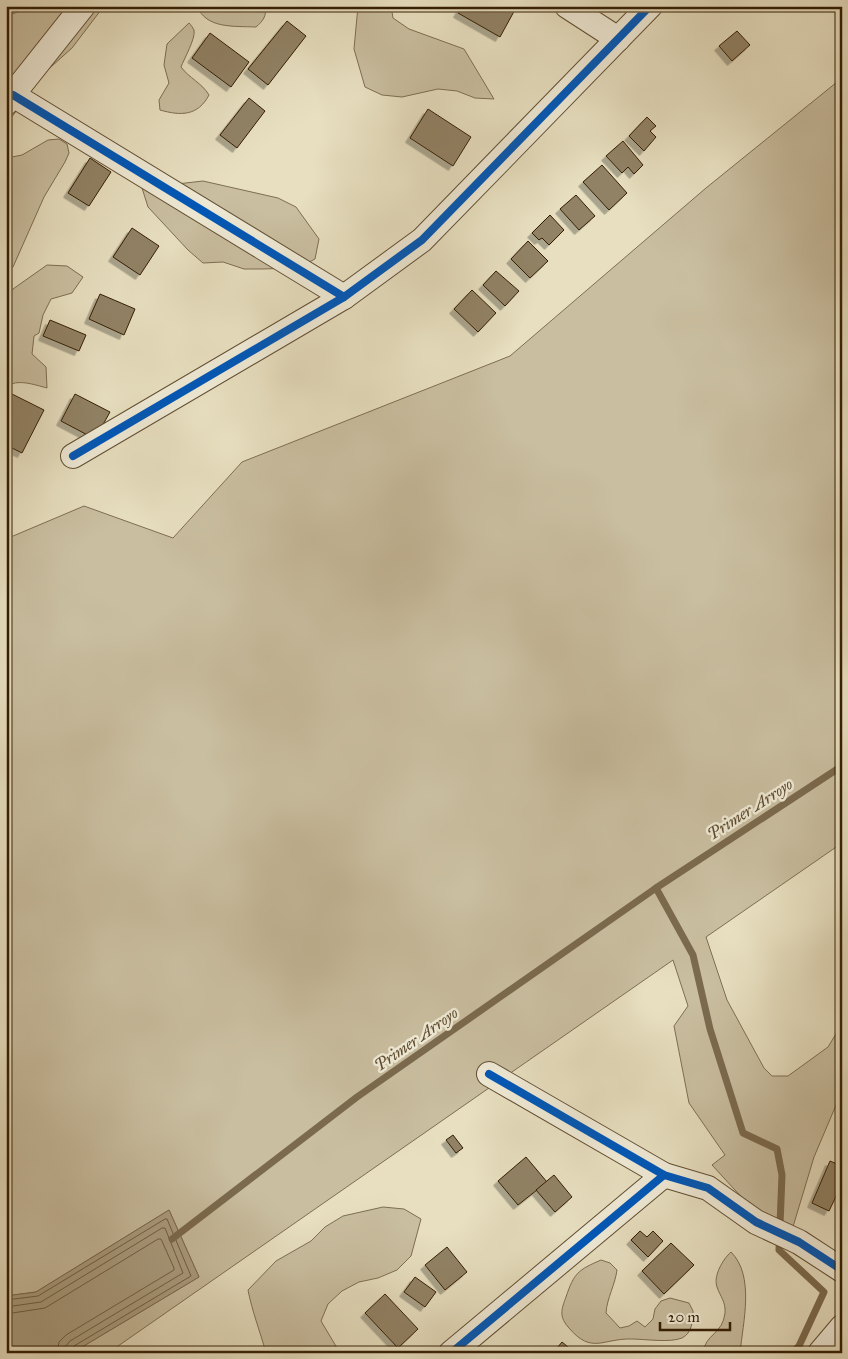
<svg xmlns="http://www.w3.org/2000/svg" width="848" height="1359" font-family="'IM FELL Great Primer',serif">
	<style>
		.green { fill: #c9bea0; stroke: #7e6e52 }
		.water { fill: #aa9d80; stroke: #7b6a4e }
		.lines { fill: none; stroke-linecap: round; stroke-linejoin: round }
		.shore { stroke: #6f5e42; stroke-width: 1 }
		.stream { stroke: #7b6a4e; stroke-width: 7 }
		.building { fill: #918265; stroke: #341e03; filter: url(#shadow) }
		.minor-casing { stroke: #614e32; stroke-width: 26 }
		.minor { stroke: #efead6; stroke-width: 24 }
		.cycleway-casing { stroke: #efead6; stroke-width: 11 }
		.cycleway { stroke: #0057b8; stroke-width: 8 }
		.labels { text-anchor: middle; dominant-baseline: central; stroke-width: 5; stroke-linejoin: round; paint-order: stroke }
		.water-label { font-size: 16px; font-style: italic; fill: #5d4a2f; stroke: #efead6 }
	</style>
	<defs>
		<filter id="shadow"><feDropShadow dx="-4.5" dy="4.5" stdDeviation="0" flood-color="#0004"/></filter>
	</defs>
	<rect width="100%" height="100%" fill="#e7dfc0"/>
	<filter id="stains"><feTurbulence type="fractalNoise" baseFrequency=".004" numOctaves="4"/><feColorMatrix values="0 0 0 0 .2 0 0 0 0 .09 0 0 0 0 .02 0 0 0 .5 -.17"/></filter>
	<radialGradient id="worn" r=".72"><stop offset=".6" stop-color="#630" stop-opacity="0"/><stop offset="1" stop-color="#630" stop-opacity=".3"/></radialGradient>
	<g class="green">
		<polygon points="34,6 104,6 72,48 43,74 6,125 6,14 12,14"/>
		<path d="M197,6H265C267,16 263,21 256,27C234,26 206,29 197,6Z"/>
		<polygon points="358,6 391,6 393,18 409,29 464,49 494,99 475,98 457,91 438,89 402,97 382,95 365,87 354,49"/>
		<path d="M189,23C191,25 193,28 194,30C196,38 184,59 181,67C189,78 202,83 209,95C198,116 181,116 160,110L159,100L169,83L164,65L167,44Z"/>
		<polygon points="842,78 842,843 706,937 727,1000 764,1068 772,1076 788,1076 828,1047 842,1024 842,1091 814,1157 792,1230 747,1203 712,1165 725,1155 689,1103 674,1026 688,1006 673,960 108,1353 72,1353 199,1277 169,1210 36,1292 6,1296 6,539 84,506 173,538 242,462 510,356 706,188"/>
		<polygon points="59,139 67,144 69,153 65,162 44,197 13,267 6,273 6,162 12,157 22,155 48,140"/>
		<polygon points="203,181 278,198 296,207 319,239 315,259 298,268 262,269 244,269 223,262 203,263 188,250 148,207 142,188"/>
		<path d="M47,265L67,266L83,277L72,293L51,299L43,315L39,333L34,336L32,354L46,367L47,388C35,385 17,378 6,387V300L13,289Z"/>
		<path d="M383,1207L404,1209L421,1219L411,1256L397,1270L378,1278L359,1282L342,1291L328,1304L321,1321L340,1353H266C260,1331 252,1311 248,1290L276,1261L311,1241L325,1227L343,1216Z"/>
		<path d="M731,1252C755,1276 743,1322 740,1353H703C705,1334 723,1334 725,1313C726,1302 720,1296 717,1287C713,1276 723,1259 731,1252Z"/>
		<path d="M601,1260L610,1263L617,1270C615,1285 607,1298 606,1313L620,1328L629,1326L637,1321L645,1327L653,1319L655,1309L661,1301L670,1298L689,1303L693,1311C693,1321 692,1333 682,1338C670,1343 644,1339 632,1339C603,1338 592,1355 569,1328C559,1317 561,1310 566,1297C574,1273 578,1270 601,1260Z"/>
	</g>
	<polygon class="water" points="169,1210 199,1277 72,1353 6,1353 6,1296 36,1292"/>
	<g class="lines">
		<g class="shore">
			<polyline points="6,1300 38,1296 165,1219 167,1219 191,1276 74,1346 71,1353"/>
			<polyline points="6,1307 41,1302 162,1228 165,1228 183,1273 70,1341 65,1347 65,1353"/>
			<polyline points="6,1314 45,1308 158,1239 161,1239 174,1268 174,1270 66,1335 59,1342 57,1353"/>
		</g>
		<g class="stream">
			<polyline points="656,888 693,955 710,1029 743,1133 777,1149 782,1175 779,1250 824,1292 799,1346 792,1353"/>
			<polyline points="172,1239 357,1097 656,888 842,766"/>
		</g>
	</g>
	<g class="building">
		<polygon points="462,6 517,6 500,37 458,13"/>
		<polygon points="287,21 306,36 268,85 248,69"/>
		<polygon points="737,31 750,45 732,61 719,46"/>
		<polygon points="210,33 249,62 231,87 192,58"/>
		<polygon points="249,98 265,111 237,148 220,135"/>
		<polygon points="428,109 471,137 453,166 410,138"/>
		<polygon points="647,117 656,126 650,131 656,137 644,151 629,136"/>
		<polygon points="623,141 643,165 634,174 628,167 622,173 606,156"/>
		<polygon points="90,158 111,172 89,206 68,193"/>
		<polygon points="602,165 627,193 609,210 583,182"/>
		<polygon points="576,195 595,216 579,230 560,209"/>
		<polygon points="550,215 564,230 549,245 542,238 539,240 532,233"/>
		<polygon points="132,228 159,246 140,275 113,257"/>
		<polygon points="528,241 548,261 530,278 511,259"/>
		<polygon points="496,271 519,291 505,306 483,285"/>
		<polygon points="472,290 496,313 478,332 454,309"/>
		<polygon points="100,294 135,309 124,335 89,319"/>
		<polygon points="50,320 86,335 79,351 43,336"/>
		<polygon points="12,394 44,410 22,453 6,445 6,406"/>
		<polygon points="75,394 110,412 95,439 61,421"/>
		<polygon points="453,1135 463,1148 456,1153 446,1140"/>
		<polygon points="526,1157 547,1182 518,1205 498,1181"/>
		<polygon points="830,1161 842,1166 842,1184 829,1211 812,1203"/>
		<polygon points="554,1175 572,1197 555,1212 536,1190"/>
		<polygon points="640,1231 647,1237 653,1231 663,1241 648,1257 631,1240"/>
		<polygon points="671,1243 694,1265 664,1294 642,1271"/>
		<polygon points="447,1247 467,1272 445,1290 425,1265"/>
		<polygon points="415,1277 436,1292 425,1307 404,1292"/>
		<polygon points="385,1294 418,1329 398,1348 365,1313"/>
		<polygon points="562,1342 573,1351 572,1353 553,1353"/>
	</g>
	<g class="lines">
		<defs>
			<g id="minor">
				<polyline points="567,6 618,39"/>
				<polyline points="13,95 344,297"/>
				<polyline points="6,103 83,6"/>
				<polyline points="73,456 344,297 422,240 650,6"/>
				<polyline points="489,1074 664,1175 708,1188 756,1222 799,1242 842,1270"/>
				<polyline points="451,1353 664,1175"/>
				<polyline points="820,1353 842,1327"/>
			</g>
		</defs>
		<use href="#minor" class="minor-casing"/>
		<use href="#minor" class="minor"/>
		<defs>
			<g id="cycleway">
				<polyline points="13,95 344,297"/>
				<polyline points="73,456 344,297 422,240 650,6"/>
				<polyline points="489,1074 664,1175 708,1188 756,1222 799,1242 842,1270"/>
				<polyline points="451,1353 664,1175"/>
			</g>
		</defs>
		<use href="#cycleway" class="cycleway-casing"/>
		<use href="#cycleway" class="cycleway"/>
	</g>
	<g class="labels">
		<g class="water-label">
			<text transform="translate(750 809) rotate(-33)">Primer Arroyo</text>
			<text transform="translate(416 1039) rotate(-35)">Primer Arroyo</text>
		</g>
	</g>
	<rect width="848" height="1359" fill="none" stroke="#e7dfc0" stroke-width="25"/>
	<rect x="8" y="8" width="833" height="1344" fill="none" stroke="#341e03" stroke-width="2.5"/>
	<rect x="12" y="12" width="823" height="1334" fill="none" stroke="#341e03"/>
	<path d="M660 1322v8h70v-8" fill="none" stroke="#341e03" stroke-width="2.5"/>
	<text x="668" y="1322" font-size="15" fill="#341e03" stroke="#efead6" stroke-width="4" paint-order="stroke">20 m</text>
	<rect width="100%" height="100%" filter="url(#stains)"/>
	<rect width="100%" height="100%" fill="url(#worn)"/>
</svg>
